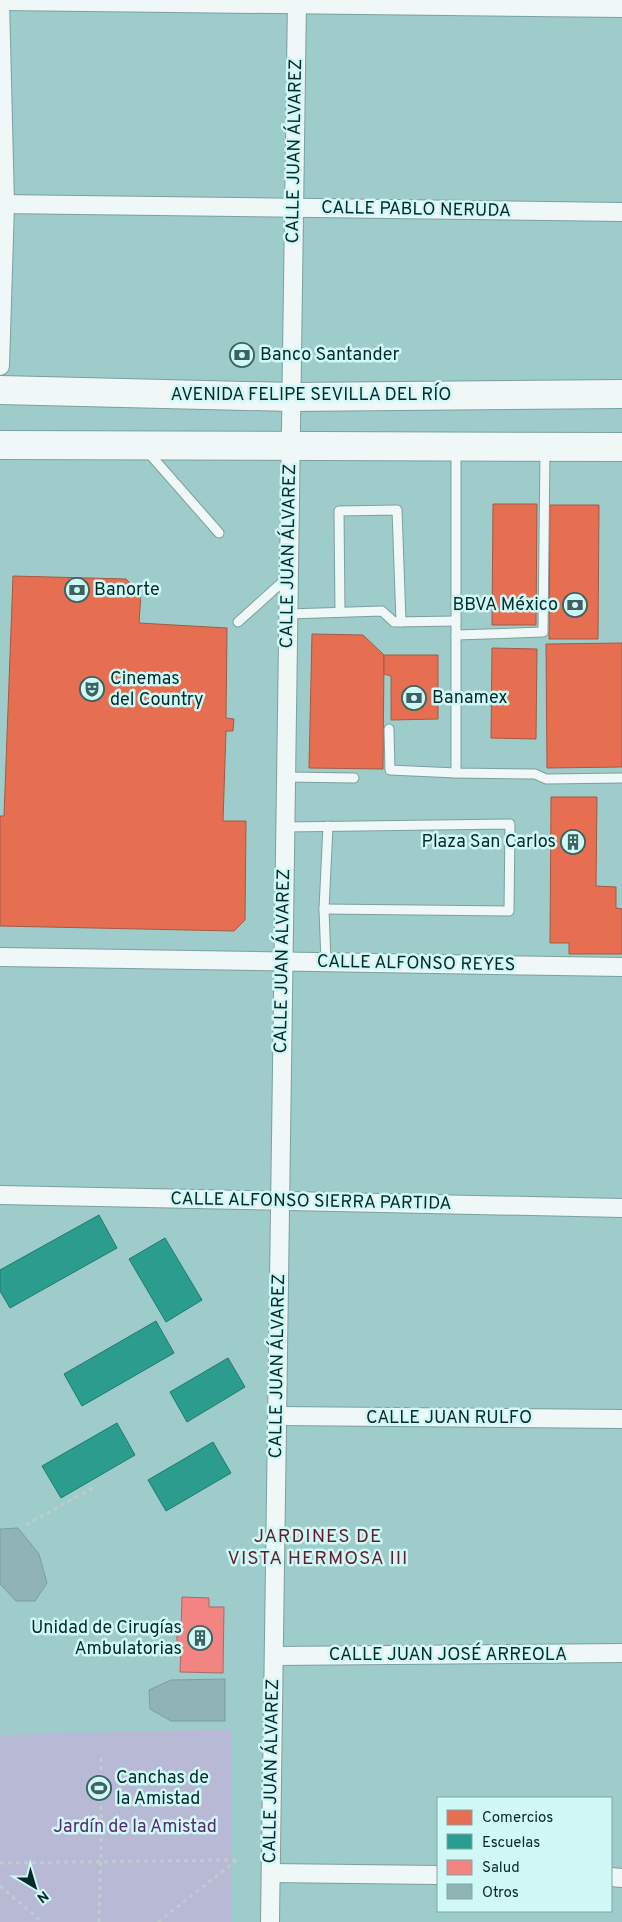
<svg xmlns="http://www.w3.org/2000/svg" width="622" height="1922" font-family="Overpass,sans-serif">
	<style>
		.green { fill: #b7b9d5 }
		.shops { fill: #e76f51; stroke: #a35a45 }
		.schools { fill: #2a9d8f; stroke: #1f7a70 }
		.health { fill: #f28482; stroke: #ab6967 }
		.building { fill: #90b4b6; stroke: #7b9fa1 }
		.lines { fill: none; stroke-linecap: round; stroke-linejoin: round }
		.lane-casing { stroke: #7ba09f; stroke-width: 11 }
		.street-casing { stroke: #7ba09f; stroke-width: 20 }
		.primary-casing { stroke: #7ba09f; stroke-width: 30 }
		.path { stroke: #bdcdcd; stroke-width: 3; stroke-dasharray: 4 4; stroke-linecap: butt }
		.lane { stroke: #f0f7f7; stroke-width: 9 }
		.street { stroke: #f0f7f7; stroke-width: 18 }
		.primary { stroke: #f0f7f7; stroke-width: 28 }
		.labels { text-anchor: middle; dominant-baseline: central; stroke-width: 5; stroke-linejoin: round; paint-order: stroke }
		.street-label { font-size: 18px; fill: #042a29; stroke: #d0f8f6 }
		.poi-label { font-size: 18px; fill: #042a29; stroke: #d0f8f6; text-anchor: start }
		.park-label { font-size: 18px; fill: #5a2873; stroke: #d0f8f6 }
		.neighbourhood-label { font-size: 19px; letter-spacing: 1px; fill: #621d2a; stroke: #d0f8f6 }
	</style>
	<rect width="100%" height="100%" fill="#9eccca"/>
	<polygon class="green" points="231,1729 231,1922 0,1922 0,1735"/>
	<g class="shops">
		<polygon points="493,504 537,504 536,625 492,625"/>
		<polygon points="550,505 599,505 598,639 549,639"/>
		<polygon points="13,576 126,579 141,594 139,623 227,628 226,718 234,719 233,731 226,731 223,821 246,821 245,920 234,931 0,926 0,816 4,816"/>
		<polygon points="312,634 363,635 384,655 383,769 309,768"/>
		<polygon points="622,643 622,767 547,768 546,644"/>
		<polygon points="492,648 537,649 536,739 491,738"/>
		<polygon points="384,655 438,655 438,719 391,720 391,676 384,674"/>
		<polygon points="551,797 597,797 596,886 616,887 616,908 622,909 622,954 569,954 569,943 550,943"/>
	</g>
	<g class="schools">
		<polygon points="99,1215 117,1248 10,1308 0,1291 0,1270"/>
		<polygon points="165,1238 202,1300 166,1322 129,1259"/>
		<polygon points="156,1321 174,1353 82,1406 64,1374"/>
		<polygon points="228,1358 245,1387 187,1422 170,1392"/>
		<polygon points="117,1423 135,1455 61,1498 42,1466"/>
		<polygon points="213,1442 231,1473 166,1511 148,1480"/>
	</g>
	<polygon class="health" points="182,1597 209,1598 209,1607 224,1607 223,1673 180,1672 181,1646 177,1646 177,1629 181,1630"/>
	<g class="building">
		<polygon points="18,1528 39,1554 47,1583 35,1601 16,1601 0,1584 0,1529"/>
		<polygon points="225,1679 225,1721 171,1721 150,1709 149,1690 171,1680"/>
	</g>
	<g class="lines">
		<defs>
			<g id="lane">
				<polyline points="147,451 219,533"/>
				<polyline points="340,612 339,511 397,510 401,622"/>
				<polyline points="288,614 382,611 394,622 456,621"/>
				<polyline points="238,622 288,577"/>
				<polyline points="456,635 543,632 545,449"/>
				<polyline points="389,729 390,770 456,773 535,774 546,779 622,778"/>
				<polyline points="456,773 456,450"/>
				<polyline points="286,777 354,778"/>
				<polyline points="285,827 510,824 509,911 324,909"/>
				<polyline points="326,962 324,909 328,826"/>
			</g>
			<g id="street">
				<polyline points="0,1 622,8"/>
				<polyline points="0,204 622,212"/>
				<polyline points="0,366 5,204 0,0"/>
				<polyline points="0,957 622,967"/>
				<polyline points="0,1195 622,1208"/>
				<polyline points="277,1416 622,1419"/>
				<polyline points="274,1656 622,1653"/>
				<polyline points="271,1873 438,1875"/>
				<polyline points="611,1877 622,1878"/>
				<polyline points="270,1922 297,0"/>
			</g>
			<g id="primary">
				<polyline points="0,390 291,397 622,394"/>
				<polyline points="0,445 622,447"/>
			</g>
		</defs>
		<use href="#lane" class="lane-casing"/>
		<use href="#street" class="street-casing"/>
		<use href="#primary" class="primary-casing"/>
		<g class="path">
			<polyline points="26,1525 96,1486"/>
			<polyline points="0,1863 237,1860"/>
			<polyline points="0,1886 42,1922"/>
			<polyline points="99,1922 101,1850 101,1757"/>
			<polyline points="158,1922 237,1860"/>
		</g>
		<use href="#lane" class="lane"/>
		<use href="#street" class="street"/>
		<use href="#primary" class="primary"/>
	</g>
	<defs>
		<symbol id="bank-ring" viewBox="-11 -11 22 22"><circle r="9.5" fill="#d0f8f6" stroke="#3a6361" stroke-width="1.5"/><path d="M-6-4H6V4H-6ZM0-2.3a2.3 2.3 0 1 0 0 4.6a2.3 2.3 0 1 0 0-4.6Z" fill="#3a6361"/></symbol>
		<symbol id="theatre-ring" viewBox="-11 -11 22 22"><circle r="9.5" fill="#d0f8f6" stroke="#3a6361" stroke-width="1.5"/><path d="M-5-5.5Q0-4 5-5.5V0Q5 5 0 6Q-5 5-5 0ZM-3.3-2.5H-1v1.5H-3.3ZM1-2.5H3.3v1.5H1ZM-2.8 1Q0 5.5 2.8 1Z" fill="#3a6361"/></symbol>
		<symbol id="building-ring" viewBox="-11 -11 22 22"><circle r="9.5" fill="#d0f8f6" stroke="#3a6361" stroke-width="1.5"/><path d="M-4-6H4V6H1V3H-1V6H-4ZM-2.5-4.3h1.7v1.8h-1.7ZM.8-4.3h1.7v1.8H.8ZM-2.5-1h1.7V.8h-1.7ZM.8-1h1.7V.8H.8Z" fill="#3a6361"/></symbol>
		<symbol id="stadium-ring" viewBox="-11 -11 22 22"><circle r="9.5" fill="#d0f8f6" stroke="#3a6361" stroke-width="1.5"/><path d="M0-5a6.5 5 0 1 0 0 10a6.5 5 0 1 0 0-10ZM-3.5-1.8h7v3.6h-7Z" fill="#3a6361"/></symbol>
	</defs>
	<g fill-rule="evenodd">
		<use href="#bank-ring" x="228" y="341" width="28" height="28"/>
		<use href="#bank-ring" x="63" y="576" width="28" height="28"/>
		<use href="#bank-ring" x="561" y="591" width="28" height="28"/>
		<use href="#theatre-ring" x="78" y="675" width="28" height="28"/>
		<use href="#bank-ring" x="400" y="684" width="28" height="28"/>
		<use href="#building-ring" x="559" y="828" width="28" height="28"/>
		<use href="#building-ring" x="186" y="1624" width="28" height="28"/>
		<use href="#stadium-ring" x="85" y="1774" width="28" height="28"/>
	</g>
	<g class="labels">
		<g class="street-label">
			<text transform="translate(295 151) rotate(-89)">CALLE JUAN ÁLVAREZ</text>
			<text transform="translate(416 210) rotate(1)">CALLE PABLO NERUDA</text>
			<text x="311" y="395">AVENIDA FELIPE SEVILLA DEL RÍO</text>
			<text transform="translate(289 556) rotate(-89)">CALLE JUAN ÁLVAREZ</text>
			<text transform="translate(283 961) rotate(-89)">CALLE JUAN ÁLVAREZ</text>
			<text transform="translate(416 964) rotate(1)">CALLE ALFONSO REYES</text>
			<text transform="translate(311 1202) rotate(1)">CALLE ALFONSO SIERRA PARTIDA</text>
			<text transform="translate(278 1366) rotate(-89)">CALLE JUAN ÁLVAREZ</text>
			<text x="449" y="1418">CALLE JUAN RULFO</text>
			<text x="448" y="1655">CALLE JUAN JOSÉ ARREOLA</text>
			<text transform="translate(272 1771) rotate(-89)">CALLE JUAN ÁLVAREZ</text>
		</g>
		<g class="poi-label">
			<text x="260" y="355">Banco Santander</text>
			<text x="94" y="590">Banorte</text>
			<text x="558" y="605" text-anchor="end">BBVA México</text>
			<text x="110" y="679">Cinemas<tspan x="110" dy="21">del Country</tspan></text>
			<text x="432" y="698">Banamex</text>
			<text x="556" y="842" text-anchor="end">Plaza San Carlos</text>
			<text x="182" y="1628" text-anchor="end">Unidad de Cirugías<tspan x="182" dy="21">Ambulatorias</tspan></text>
			<text x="116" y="1778">Canchas de<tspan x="116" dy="21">la Amistad</tspan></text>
		</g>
		<g class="park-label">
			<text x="135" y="1827">Jardín de la Amistad</text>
		</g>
		<g class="neighbourhood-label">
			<text x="318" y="1537">JARDINES DE<tspan x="318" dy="22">VISTA HERMOSA III</tspan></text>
		</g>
	</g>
	<rect x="437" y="1797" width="175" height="115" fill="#d0f8f6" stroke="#7ea6a4"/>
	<rect x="447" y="1810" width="25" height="15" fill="#e76f51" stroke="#7ea6a4"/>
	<text x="482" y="1822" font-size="15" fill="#042a29">Comercios</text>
	<rect x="447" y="1834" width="25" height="15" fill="#2a9d8f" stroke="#7ea6a4"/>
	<text x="482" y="1847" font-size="15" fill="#042a29">Escuelas</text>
	<rect x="447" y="1860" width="25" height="15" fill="#f28482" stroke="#7ea6a4"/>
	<text x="482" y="1872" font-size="15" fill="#042a29">Salud</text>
	<rect x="447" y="1884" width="25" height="15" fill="#90b4b6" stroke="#7ea6a4"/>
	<text x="482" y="1897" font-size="15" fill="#042a29">Otros</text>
	<g transform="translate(35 1887) rotate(142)" stroke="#d0f8f6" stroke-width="4" paint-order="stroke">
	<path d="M0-4L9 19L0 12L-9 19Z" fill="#042a29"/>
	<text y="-8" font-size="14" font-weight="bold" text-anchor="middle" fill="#042a29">N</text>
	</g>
</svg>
